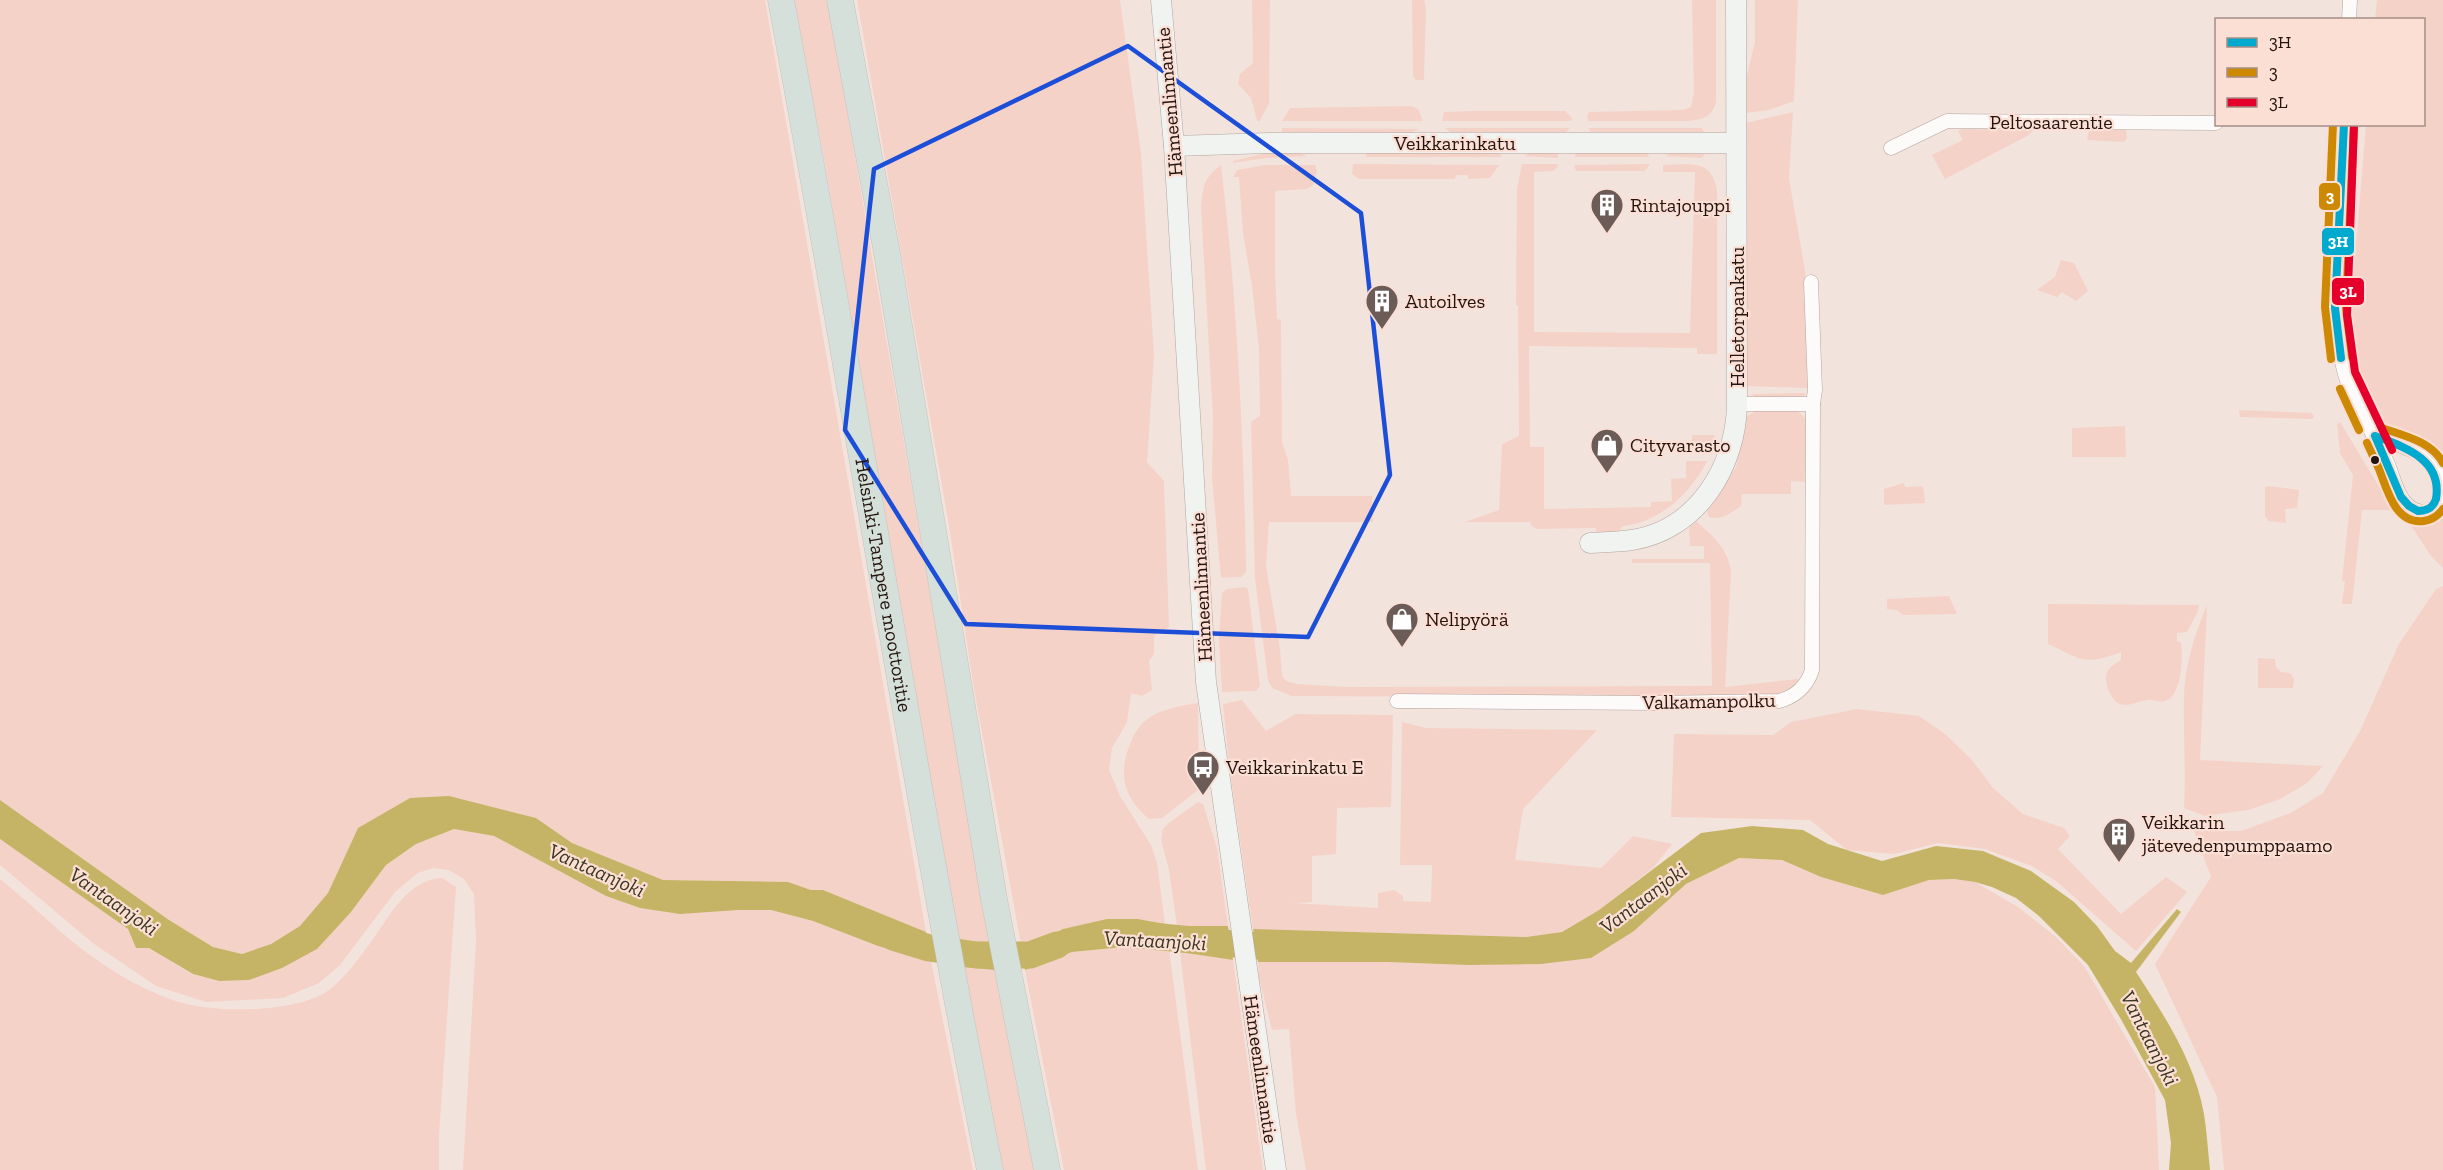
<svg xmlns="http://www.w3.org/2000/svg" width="2443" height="1170" font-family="'Zilla Slab',serif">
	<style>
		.green { fill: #f5d2c7 }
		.water { fill: #c6b466 }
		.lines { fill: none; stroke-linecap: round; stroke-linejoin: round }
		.river { stroke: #c6b466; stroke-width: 27 }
		.street-casing { stroke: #b3a49f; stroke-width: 15 }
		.secondary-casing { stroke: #b3a49f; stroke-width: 21 }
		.highway-casing { stroke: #cbc1be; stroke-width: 27 }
		.street { stroke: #fdfbfa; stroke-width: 14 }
		.secondary { stroke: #f0f3f0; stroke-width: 20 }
		.highway { stroke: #d4e0d9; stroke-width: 26 }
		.bus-1-casing { stroke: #fbdfd5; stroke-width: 12 }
		.bus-2-casing { stroke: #fbdfd5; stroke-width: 12 }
		.bus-3-casing { stroke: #fbdfd5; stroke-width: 12 }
		.bus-1 { stroke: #00a9ce; stroke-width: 8 }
		.bus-2 { stroke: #cd8903; stroke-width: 8 }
		.bus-3 { stroke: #e4002b; stroke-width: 8 }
		.marked { fill: none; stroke: #1d4ed8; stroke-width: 4.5; stroke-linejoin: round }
		.bus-dot { fill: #24140f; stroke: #fbdfd5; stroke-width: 2 }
		.labels { text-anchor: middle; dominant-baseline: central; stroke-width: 4.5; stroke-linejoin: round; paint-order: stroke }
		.street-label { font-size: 20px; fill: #24140f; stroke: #fbdfd5 }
		.poi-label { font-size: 20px; fill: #24140f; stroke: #fbdfd5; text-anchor: start }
		.water-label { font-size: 21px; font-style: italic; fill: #39351e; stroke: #fbdfd5 }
		.line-badge { stroke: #fbdfd5; stroke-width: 2 }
		.badge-label { font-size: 16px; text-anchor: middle; font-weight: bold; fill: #fff }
	</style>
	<rect width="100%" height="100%" fill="#f3e3dd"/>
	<g class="green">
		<polygon points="0,0 765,0 926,932 823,890 811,890 788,882 663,880 572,843 536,818 358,828 328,893 300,926 271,944 242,954 213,947 169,920 0,800"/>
		<polygon points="794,0 828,0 990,943 958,940 824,158"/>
		<polygon points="857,0 1120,0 1141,154 1154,355 1147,462 1164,481 1169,627 1154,636 1154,654 1149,661 1152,690 1142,696 1131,693 1127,722 1112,748 1109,770 1120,796 1151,845 1157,863 1165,924 1138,919 1063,929 1037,941 1021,944 974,689 949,526"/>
		<polygon points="1252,0 1270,0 1269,103 1260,121 1257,121 1251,98 1238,84 1240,74 1253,63"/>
		<polygon points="1412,0 1424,0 1426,8 1424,80 1416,80 1413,76"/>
		<path d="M1692,0H1716V102C1712,117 1704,119 1689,121H1588L1587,115L1589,112L1683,110L1691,107L1694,93Z"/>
		<polygon points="1755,0 1798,0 1794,101 1769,110 1746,113 1746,79 1755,42"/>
		<path d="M2377,0H2443V471C2428,434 2396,450 2379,425C2366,404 2349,364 2348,339C2348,317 2352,293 2354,271C2358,222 2362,173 2366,125L2424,124V20L2375,19Z"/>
		<polygon points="1411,106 1418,109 1423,121 1282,121 1290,108"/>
		<polygon points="1471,111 1565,111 1572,118 1571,121 1442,121 1444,112"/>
		<polygon points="1793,112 1789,179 1805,270 1810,384 1806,388 1746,386 1746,123"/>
		<polygon points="1282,128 1419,129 1411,133 1286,132 1282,132"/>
		<polygon points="1445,128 1570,128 1566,132 1450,132"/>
		<polygon points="1588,128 1702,128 1704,132 1591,132"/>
		<polygon points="1962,129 2034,130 2027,136 1945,179 1932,155 1963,140 1958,131"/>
		<polygon points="2098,129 2126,130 2127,138 2124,142 2087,140 2089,131"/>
		<polygon points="2330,132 2337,139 2331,140 2323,316 2329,316 2329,319 2321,322"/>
		<polygon points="1266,153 1299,153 1307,156 1266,158 1233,163 1233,161"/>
		<polygon points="1366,153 1499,153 1501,155 1501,157 1366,157"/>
		<polygon points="1529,153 1558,153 1558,158 1524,156"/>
		<polygon points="1576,153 1647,153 1649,157 1575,157"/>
		<polygon points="1670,153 1705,154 1702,158 1666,156"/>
		<polygon points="1353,164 1499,165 1490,178 1468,179 1468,175 1456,175 1455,179 1359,179 1352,174"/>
		<path d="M1522,164H1557L1558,167L1553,171L1534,172V332L1690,333L1695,172H1663V165C1690,165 1711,158 1717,190V354H1697V348L1529,346L1530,447H1544V509L1651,507V502L1672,501L1671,479L1686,478V461H1707C1691,493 1660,522 1623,526L1616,534H1597L1596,528L1536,529L1531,525V522H1465L1499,510L1502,444L1519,436L1518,306L1516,305L1517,188Z"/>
		<polygon points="1650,164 1645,171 1576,171 1574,165"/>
		<path d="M1221,165C1237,297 1243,430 1246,563V572L1241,577L1221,578L1212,478L1213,418L1201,208C1203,186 1203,179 1221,165Z"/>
		<path d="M1265,165H1315L1317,171L1313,185L1307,189L1275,191V271L1277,319L1281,320L1282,442L1288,460L1291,496H1372L1373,522H1269L1266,566L1280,649L1282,676L1286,681L1297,684L1345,687L1712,686L1710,563H1632V559H1704V546H1690L1689,528L1696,521C1713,536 1727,548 1731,570L1725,687L1797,679L1800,681L1799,684L1776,698L1292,696L1272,688L1268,680L1255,578L1251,422L1260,416L1259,349L1252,286L1243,233L1239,177H1233L1237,170Z"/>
		<polygon points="2061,260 2074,263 2088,291 2076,301 2062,292 2057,297 2037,290 2055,277"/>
		<polygon points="1804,393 1806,395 1803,397 1758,398 1750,394"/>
		<path d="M1757,410L1798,411L1807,420V482L1791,481V494H1742L1741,506C1730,513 1722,521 1709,517L1707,511L1736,467L1746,417Z"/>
		<polygon points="2239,410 2311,413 2314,416 2312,419 2240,417"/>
		<polygon points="2340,422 2393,510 2362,510 2352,604 2342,604 2345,581 2342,581 2353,475 2340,453 2337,424"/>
		<polygon points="2125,426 2126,457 2072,457 2072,428"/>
		<polygon points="1692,435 1715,435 1711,446 1702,449 1692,447"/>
		<polygon points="1904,483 1905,487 1923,486 1925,503 1884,505 1884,489"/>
		<polygon points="2269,486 2299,490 2297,508 2285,509 2286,523 2269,521 2265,516 2265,487"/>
		<polygon points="2443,509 2443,568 2431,556 2410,524 2414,517 2431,517"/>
		<polygon points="2443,586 2443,1170 2224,1170 2217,1097 2155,964 2211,877 2194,831 2241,831 2291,813 2323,793 2360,731 2399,644 2436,589"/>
		<polygon points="1245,587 1248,589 1260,686 1256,691 1222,692 1219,640 1222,593 1227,589"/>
		<polygon points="1949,596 1957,614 1903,615 1897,610 1887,609 1887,599"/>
		<path d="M2048,604L2199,605L2197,613L2187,632L2177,633V641L2181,643C2183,657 2182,697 2165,701C2159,703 2153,699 2147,700C2138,701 2129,707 2120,704C2111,701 2103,680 2107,672C2110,667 2116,663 2121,660V652C2083,666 2083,660 2048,644Z"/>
		<path d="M2207,605L2200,760L2323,766L2307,783L2280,799L2248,810L2205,816L2184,808C2186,771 2183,733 2184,695C2185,664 2195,634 2207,605Z"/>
		<polygon points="2258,658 2275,659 2276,667 2281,672 2290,673 2294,679 2293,688 2258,688"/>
		<polygon points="1242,700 1266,731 1295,714 1393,715 1391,807 1337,808 1336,854 1312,856 1312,902 1293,903 1378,908 1378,893 1394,890 1403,896 1403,901 1431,902 1432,865 1400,865 1402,722 1426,728 1597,730 1523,809 1515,860 1601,868 1633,836 1672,844 1653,868 1599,910 1562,932 1526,937 1253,929 1229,765 1223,704"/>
		<path d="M1198,703L1199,789L1162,818L1149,819C1123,797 1118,774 1130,744C1134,733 1140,724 1149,718C1164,708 1181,706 1198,703Z"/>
		<polygon points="1857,709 1919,716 1945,734 1972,760 1993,788 2023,814 2064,828 2070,836 2058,849 2121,914 2166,877 2187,892 2136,951 2056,881 2032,866 1985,849 1938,843 1894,854 1847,850 1810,820 1671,817 1674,734 1773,735 1791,722"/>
		<polygon points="1198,802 1203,804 1217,848 1228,926 1177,926 1169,870 1161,840 1163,829 1169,823"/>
		<polygon points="454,829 494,836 606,896 640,908 771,910 813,921 878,946 931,961 973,1170 463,1170 476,941 474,894 464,879 449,870 433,868 418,873 395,892 340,965 319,983 283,998 206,1002 156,986 94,944 0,865 0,839 128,929 136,948 149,948 192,974 219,981 249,980 351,912 386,865 416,844"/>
		<polygon points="1739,858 1782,860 1821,877 1883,895 1928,880 1954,879 1975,882 2018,907 2056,937 2084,966 2155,1087 2159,1170 1306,1170 1296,1114 1289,1029 1272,1030 1259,978 1258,962 1387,962 1468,965 1634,931 1686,884"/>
		<path d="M442,878L456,887L439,1135V1170H0V879C32,904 61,935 94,958C117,974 144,990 170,999C207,1014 297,1014 329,990C346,977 359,958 371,942C390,916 407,880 442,878Z"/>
		<polygon points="1124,947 1169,949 1198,1170 1064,1170 1025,970 1072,952"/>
		<polygon points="1180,952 1233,960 1263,1170 1206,1170"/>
		<polygon points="963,967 995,970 1035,1170 1003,1170"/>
	</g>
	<g class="water">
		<polygon points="449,796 536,818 572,843 663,880 788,882 811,890 823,890 926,932 931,961 878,946 813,921 771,910 738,910 680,914 640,908 606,896 494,836 454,829 416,844 386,865 351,912 317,949 282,968 249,980 219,981 193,974 149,948 136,948 128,929 0,839 0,800 169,920 213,947 242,954 271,944 300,926 328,893 358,828 410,798"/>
		<path d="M1752,826L1803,830L1828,844L1882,861L1936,846L1983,851L2031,871L2074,902L2097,926L2115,951L2131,963L2177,909L2181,912L2136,972C2164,1015 2195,1062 2204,1114C2207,1133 2208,1152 2210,1170H2169L2171,1143L2165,1100L2122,1021L2088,965L2039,916L2016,898L1992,887L1975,882L1954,879L1929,880L1883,895L1821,877L1782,860L1739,858L1686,884L1634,931L1591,958L1541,964L1468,965L1387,962H1258L1253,929L1526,937L1562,932L1599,910L1701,833Z"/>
		<polygon points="1107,919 1138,919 1165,924 1169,949 1124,947 1072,952 1025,970 1021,944 1037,941 1063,929"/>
		<polygon points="1177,926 1228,926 1233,960 1180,952"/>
		<polygon points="958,940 990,943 995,970 963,967"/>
	</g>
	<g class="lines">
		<g class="river">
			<polyline points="1130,934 1256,946 1292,947"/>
			<polyline points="893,937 929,948 976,955 1030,955 1057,945"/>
		</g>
		<defs>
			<g id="street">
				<polyline points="2349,20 2350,0"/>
				<path d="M2344,124C2342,165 2340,206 2338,247C2336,289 2333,333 2345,374C2354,404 2373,432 2386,460C2394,476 2397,503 2415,510C2438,519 2443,492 2438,475C2426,450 2397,445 2374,436"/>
				<polyline points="1891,148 1947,121 2216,123"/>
				<polyline points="1737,404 1813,404"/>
				<path d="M1397,701L1654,703L1779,701C1795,697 1807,686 1812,670L1813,404L1815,390L1811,282"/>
			</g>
			<g id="secondary">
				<polyline points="1161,0 1174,146 1206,682 1276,1170"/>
				<polyline points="1174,146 1269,143 1736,143"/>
				<path d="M1590,543C1604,542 1618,542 1632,540C1697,530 1736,467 1737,404L1736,0"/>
			</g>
			<g id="highway">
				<path id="s1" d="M781,0C854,390 913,781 990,1170"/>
				<polyline points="840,0 887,253 994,899 1047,1170"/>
			</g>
		</defs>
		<use href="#street" class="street-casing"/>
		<use href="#secondary" class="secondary-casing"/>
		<use href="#highway" class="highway-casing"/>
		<use href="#street" class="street"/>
		<use href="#secondary" class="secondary"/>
		<use href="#highway" class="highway"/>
		<defs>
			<g id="bus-1">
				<polyline points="2341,358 2335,308 2344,124"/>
				<path d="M2375,436C2401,446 2443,458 2436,499C2433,508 2427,511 2418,511L2409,506L2401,497Z"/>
			</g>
			<g id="bus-2">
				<polyline points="2352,357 2346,308 2354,125"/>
				<polyline points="2331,359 2325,307 2333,124"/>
				<polyline points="2340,389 2359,430"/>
				<path d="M2382,428C2404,436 2431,441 2443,463"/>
				<path d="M2367,443C2371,452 2375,460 2379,469C2387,489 2395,525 2424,521C2432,520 2438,516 2443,509"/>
			</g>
			<polyline id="bus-3" points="2354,124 2347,315 2355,372 2392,450"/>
		</defs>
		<use href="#bus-1" class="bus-1-casing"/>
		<use href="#bus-2" class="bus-2-casing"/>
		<use href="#bus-3" class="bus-3-casing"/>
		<use href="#bus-1" class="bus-1"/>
		<use href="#bus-2" class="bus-2"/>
		<use href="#bus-3" class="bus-3"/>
	</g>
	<path class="marked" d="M1128,46L1361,213L1390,475L1308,637L966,624L845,430L874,169Z"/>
	<defs>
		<symbol id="building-pin" viewBox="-11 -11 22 30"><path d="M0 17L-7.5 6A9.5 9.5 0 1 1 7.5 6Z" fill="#6c5c57" stroke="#fbdfd5"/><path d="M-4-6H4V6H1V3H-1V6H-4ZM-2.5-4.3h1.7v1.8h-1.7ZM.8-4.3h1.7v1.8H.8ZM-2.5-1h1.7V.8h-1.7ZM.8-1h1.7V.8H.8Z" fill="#fff"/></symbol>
		<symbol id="shop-pin" viewBox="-11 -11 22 30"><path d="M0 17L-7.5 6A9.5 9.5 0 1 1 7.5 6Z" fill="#6c5c57" stroke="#fbdfd5"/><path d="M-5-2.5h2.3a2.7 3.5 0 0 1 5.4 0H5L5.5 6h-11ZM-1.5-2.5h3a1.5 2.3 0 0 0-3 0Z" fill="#fff"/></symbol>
		<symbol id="bus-pin" viewBox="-11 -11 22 30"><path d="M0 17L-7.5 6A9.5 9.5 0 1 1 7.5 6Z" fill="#6c5c57" stroke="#fbdfd5"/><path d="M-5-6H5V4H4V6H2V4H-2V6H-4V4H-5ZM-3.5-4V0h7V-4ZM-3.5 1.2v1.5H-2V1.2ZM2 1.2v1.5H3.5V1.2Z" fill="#fff"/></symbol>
	</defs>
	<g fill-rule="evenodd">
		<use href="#building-pin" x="1588" y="186" width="38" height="52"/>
		<use href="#building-pin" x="1363" y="282" width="38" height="52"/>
		<use href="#shop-pin" x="1588" y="426" width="38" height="52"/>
		<use href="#shop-pin" x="1383" y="600" width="38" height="52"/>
		<use href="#bus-pin" x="1184" y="748" width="38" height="52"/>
		<use href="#building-pin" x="2100" y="815" width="38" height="52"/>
	</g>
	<circle class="bus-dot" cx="2375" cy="460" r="5"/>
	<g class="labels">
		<g class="street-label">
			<text transform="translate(1169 102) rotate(-95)">Hämeenlinnantie</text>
			<text x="2051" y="122">Peltosaarentie</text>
			<text x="1455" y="143">Veikkarinkatu</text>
			<text transform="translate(1737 317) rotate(-90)">Helletorpankatu</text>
			<text stroke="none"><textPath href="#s1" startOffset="594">Helsinki-Tampere moottoritie</textPath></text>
			<text transform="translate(1201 587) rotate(-93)">Hämeenlinnantie</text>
			<text transform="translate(1709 701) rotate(-1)">Valkamanpolku</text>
			<text transform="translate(1261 1069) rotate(82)">Hämeenlinnantie</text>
		</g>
		<g class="poi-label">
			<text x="1630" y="205">Rintajouppi</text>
			<text x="1405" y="301">Autoilves</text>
			<text x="1630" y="445">Cityvarasto</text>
			<text x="1425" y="619">Nelipyörä</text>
			<text x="1226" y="767">Veikkarinkatu E</text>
			<text x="2142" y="822">Veikkarin<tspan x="2142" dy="23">jätevedenpumppaamo</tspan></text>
		</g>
		<g class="water-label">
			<text transform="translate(597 870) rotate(24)">Vantaanjoki</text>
			<text transform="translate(1643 898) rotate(-37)">Vantaanjoki</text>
			<text transform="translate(114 901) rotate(35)">Vantaanjoki</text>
			<text transform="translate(1155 940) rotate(3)">Vantaanjoki</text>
			<text transform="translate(2150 1038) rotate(63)">Vantaanjoki</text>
		</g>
	</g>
	<g class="line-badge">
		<rect x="2318" y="182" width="23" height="29" rx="6" fill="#cd8903"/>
		<rect x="2321" y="227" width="34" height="29" rx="6" fill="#00a9ce"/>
		<rect x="2331" y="277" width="34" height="29" rx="6" fill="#e4002b"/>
	</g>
	<g class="badge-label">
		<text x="2330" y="202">3</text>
		<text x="2338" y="247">3H</text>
		<text x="2348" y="297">3L</text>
	</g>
	<rect x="2215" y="18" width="210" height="108" fill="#fbdfd5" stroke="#a58e86" stroke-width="1.5"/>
	<rect x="2227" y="38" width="30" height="9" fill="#00a9ce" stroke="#a58e86" stroke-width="1.5"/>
	<text x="2269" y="48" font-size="18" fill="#24140f">3H</text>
	<rect x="2227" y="68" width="30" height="9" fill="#cd8903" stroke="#a58e86" stroke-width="1.5"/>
	<text x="2269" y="78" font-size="18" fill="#24140f">3</text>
	<rect x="2227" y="98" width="30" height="9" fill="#e4002b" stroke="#a58e86" stroke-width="1.5"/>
	<text x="2269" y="108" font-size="18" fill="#24140f">3L</text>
</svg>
